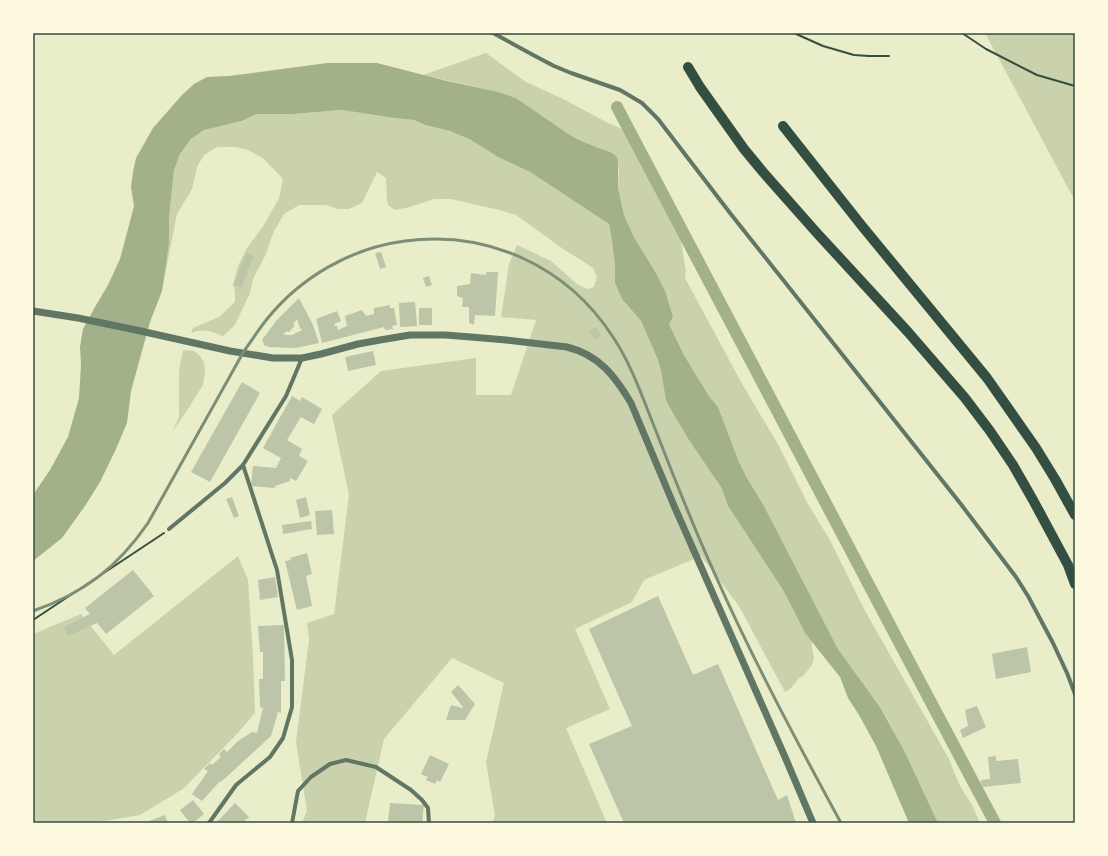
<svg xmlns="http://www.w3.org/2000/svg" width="1108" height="856" font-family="Arial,sans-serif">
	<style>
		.green { fill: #cad2ad }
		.water { fill: #a3b18a }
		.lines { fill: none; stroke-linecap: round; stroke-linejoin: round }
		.canal { stroke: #a3b18a; stroke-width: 12 }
		.building { fill: #bcc5a7; fill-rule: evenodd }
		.path { stroke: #344e41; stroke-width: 2 }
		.minor { stroke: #617663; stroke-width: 4 }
		.tertiary { stroke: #617663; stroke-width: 7 }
		.motorway { stroke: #344e41; stroke-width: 10 }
		.rail { stroke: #7c8e77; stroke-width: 3 }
		.neatline { fill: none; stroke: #344e41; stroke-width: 1.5 }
	</style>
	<rect width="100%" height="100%" fill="#e9edc9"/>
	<g class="green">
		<polygon points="985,33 1075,33 1075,201"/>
		<polygon points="486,53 526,82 565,100 610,124 623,129 680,235 686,272 685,278 741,382 779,446 808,504 830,540 864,609 949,759 960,786 972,805 980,823 938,823 904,750 890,724 880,707 838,649 764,506 747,478 739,462 718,407 709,396 684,355 669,324 656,273 634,237 624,215 618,188 619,167 602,149 581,141 570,135 516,98 499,92 423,75"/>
		<path d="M342,110L394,118L414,120L425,125L450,131L469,139L498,157L530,172L609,224L612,241L615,265V283L627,305L641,321L658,360L661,371L667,400L674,415L721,487L728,506L783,590L805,633L811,640L814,659L812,665L803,676L799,678L790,689L785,692L739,606L701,556L644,580L632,602L575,629L610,709L566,728L607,823H492L495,816L486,762L504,683L452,658L384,739L365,823H302L307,811L296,742L309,640L307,623L334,614L349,495L332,415L381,371L476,358V395H511L536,320L501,317L509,264L517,245L551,261L577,284L587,289L594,287L597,277L593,268L581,260L566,251L516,215L499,210L451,199H434L410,207L395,210L388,205L387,200L386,178L377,172L362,203L349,209H338L326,205H299L284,214L274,231L265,256L253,279L250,293L235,325L223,336C210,331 204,328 191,333L193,328L219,317L235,302V291L233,285L238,266L247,248L264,225L279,198L283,179L263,158L248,150L236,147H217L204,155L197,167L192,189L177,214L173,234L162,291L169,244V218L174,170L180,154L191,139L204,130L242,121L256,114H293Z"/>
		<polygon points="183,350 194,351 200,356 204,363 205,372 203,385 186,412 172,432 179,417 179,370"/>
		<polygon points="238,556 248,580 253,657 255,713 235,736 183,789 140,815 93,823 33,823 33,634 81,614 114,655"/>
	</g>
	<polygon class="water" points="327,63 377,63 447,81 499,92 516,98 570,135 581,141 612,153 616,156 618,161 618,188 624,215 634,237 656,273 665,291 673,317 669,324 684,355 709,396 718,407 739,462 747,478 764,506 838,649 880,707 904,750 938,823 909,823 876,746 859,715 848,698 840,677 805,633 783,590 728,506 721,487 689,440 674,415 666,400 661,371 658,360 641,321 622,299 615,283 615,265 612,241 609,224 530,172 498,157 469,139 450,131 425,125 414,120 394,118 342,110 293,114 256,114 242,121 204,130 191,139 180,154 174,170 169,218 169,244 162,291 150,322 131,391 127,423 116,449 100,482 85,506 62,538 33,561 33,495 50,470 68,437 79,398 81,365 80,347 83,329 95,307 108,285 120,259 134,206 131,187 133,172 136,158 153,128 182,95 194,84 207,77 229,76"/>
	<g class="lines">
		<polyline class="canal" points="617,107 900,644 995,823"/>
	</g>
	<g class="building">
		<polygon points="381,252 386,267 380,269 375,253"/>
		<polygon points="246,253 254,256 241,288 233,285"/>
		<polygon points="487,272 498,272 495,316 475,315 474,325 469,323 469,307 462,307 463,298 457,296 457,286 470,284 471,273 485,275"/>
		<polygon points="429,276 432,285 426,287 423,278"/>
		<path d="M299,298L313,325L319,343L296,348L268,347V346H265L262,340L276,321ZM297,319L300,328L302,330L292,335H286L283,334L287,331L289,332L290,331L295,325L293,324Z"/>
		<polygon points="415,302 417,326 400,327 399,303"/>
		<polygon points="390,305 390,308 394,308 397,325 392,326 393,329 385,330 384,327 322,343 316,319 337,311 341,321 334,324 335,326 337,326 338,330 347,326 345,316 362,310 366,316 374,314 374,308"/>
		<rect x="419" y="308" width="13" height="17"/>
		<polygon points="596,327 601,335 595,340 589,332"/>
		<polygon points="373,351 376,365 348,371 345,357"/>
		<polygon points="242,382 260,393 210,482 191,472"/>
		<polygon points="292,396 300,401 302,397 322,409 314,424 301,417 287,440 302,449 299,456 308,461 296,481 290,478 290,481 275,486 275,488 251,486 253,466 276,468 281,458 263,448"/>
		<polygon points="232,497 239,516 234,518 226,499"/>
		<polygon points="306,497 310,515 300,518 296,500"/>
		<polygon points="332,510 334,534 317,535 315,511"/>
		<polygon points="311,521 312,529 283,534 282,525"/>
		<polygon points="307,553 312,574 306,576 312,606 297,610 285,561 291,560 290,558"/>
		<polygon points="133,570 154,596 106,634 97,623 68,636 64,627 90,614 85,608"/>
		<polygon points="275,577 278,597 260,600 258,580"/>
		<polygon points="658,596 693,675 718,664 778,800 787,795 796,823 624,823 589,744 632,726 589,629"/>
		<polygon points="284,625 285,681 281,681 281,713 278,712 271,736 221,782 220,781 202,801 192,794 208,771 204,769 210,763 212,765 221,757 219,754 224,749 227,752 238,741 252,732 257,733 263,708 260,707 259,679 263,679 263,652 260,652 258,626"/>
		<polygon points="1027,647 1031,672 996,679 992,654"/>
		<polygon points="458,685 475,704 465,720 446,720 451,705 462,708 463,707 451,692"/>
		<polygon points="977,706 986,727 963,738 960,730 968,726 965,710"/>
		<polygon points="430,755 449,764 440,782 437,780 435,784 426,780 428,777 421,774"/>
		<polygon points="996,756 996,761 1018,759 1021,783 982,787 981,780 990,779 988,757"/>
		<polygon points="193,800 204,814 193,823 190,823 180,810"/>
		<polygon points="235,803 249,817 243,823 218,823 217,822"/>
		<polygon points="390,803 424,805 422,823 402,823 388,821"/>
		<polygon points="165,815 168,823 150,823 149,821"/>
	</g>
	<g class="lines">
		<g class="path">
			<polyline points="794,33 823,46 854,55 869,56 889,56"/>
			<polyline points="962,33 986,49 1037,75 1075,86"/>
			<polyline points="33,620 164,533"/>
		</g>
		<g class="minor">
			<polyline points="493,33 535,56 554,66 571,73 620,90 642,103 658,119 730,213 960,503 1016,577 1028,596 1053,643 1067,673 1075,694"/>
			<polyline points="169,529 225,483 243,465 286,396 302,358"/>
			<polyline points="209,823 236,785 270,757 283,738 292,707 292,660 277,570 243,465"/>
			<polyline points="292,823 298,791 311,777 330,764 346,760 376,767 411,790 422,800 428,808 429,823"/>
		</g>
		<path class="tertiary" d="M33,311L78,318L136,330L230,351L273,358H302L321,354L358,344L380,340L410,335H445L471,337L506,340L567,347C599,355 615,376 631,403L675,508L785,757L813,823"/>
		<g class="motorway">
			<polyline points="688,67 700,87 744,149 763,172 816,232 908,332 965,398 990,431 1013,465 1033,500 1068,565 1075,584"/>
			<polyline points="783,126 862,226 987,378 1036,448 1055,479 1075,515"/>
		</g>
		<path class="rail" d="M33,611C84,593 117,568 148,523L244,351C252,340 259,329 267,319C301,277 351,248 405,241C488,230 567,266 613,337C631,364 642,396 654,426C673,475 692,524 714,572C752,658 796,740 841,823"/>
	</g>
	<rect width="1108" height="856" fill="none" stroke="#fefae0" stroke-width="68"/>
	<rect x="34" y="34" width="1040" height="788" class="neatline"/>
</svg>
